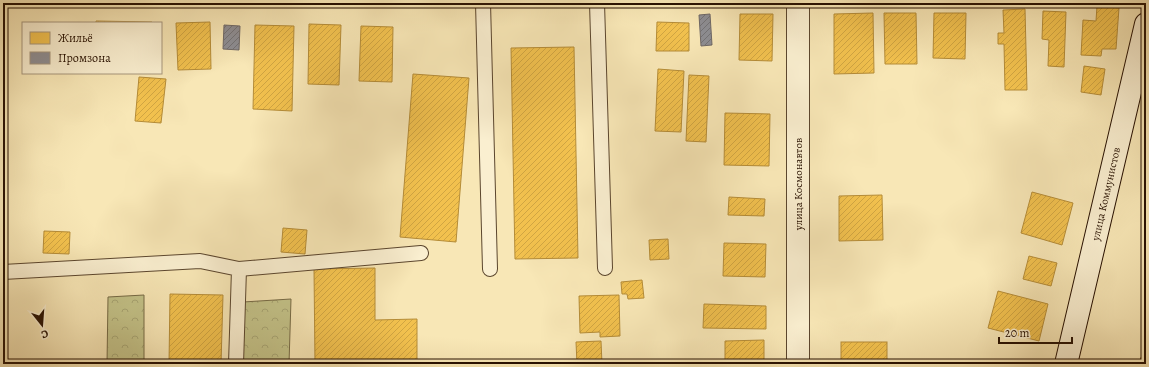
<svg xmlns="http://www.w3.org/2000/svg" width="1149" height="367" font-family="Alegreya,serif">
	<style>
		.forest { fill: url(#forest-crowns); stroke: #766a45 }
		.homes { fill: url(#homes-hatch); stroke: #b58c37 }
		.industry { fill: url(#industry-hatch); stroke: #6e6866 }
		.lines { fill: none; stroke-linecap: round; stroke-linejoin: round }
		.service-casing { stroke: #5b462e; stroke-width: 16 }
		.tertiary-casing { stroke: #5b462e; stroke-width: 24 }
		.secondary-casing { stroke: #271001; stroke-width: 24 }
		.service { stroke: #faefd0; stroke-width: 14 }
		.tertiary { stroke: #faefd0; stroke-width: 22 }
		.secondary { stroke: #faefd0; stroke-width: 22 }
		.labels { text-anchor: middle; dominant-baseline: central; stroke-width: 4; stroke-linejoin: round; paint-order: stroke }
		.street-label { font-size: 11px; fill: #271001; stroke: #faefd0 }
	</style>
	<defs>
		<pattern id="forest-crowns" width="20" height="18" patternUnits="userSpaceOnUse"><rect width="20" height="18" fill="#c4c389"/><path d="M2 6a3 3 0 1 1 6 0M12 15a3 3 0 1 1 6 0" fill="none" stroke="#a8a674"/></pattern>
		<pattern id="homes-hatch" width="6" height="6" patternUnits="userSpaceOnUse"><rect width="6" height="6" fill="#f2c14e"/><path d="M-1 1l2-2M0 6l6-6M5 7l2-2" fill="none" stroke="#d0a542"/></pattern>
		<pattern id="industry-hatch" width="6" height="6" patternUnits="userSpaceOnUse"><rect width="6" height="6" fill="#8d8d92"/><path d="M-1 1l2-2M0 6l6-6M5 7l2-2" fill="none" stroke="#737275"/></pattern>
	</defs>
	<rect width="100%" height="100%" fill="#f8e7b6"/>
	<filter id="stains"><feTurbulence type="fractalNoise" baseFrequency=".005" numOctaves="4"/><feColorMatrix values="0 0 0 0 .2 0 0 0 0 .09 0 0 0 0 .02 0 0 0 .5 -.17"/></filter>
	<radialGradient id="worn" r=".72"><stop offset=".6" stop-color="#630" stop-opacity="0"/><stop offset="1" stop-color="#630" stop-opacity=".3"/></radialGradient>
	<g class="forest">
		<polygon points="144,295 144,364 107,364 108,297"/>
		<polygon points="291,299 289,364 242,364 243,302"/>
	</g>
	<g class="homes">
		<polygon points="1097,6 1119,8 1116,49 1102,49 1101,56 1081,55 1083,20 1096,21"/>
		<polygon points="1025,9 1027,90 1005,90 1004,44 998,44 998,33 1004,33 1003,10"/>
		<polygon points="1043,11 1066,12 1064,67 1048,66 1049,40 1042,39"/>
		<polygon points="873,13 874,73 834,74 834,14"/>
		<polygon points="884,13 916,13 917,64 885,64"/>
		<polygon points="934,13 966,13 965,59 933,58"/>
		<polygon points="740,14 773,14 772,61 739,60"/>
		<polygon points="96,21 152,22 152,23 96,23"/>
		<polygon points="210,22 211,69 178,70 176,23"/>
		<polygon points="657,22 689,23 689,51 656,51"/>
		<polygon points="309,24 341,25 339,85 308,84"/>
		<polygon points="255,25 294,26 292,111 253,109"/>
		<polygon points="361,26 393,27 392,82 359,81"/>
		<polygon points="574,47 578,258 515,259 511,48"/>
		<polygon points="1084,66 1105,69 1101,95 1081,92"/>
		<polygon points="658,69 684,71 681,132 655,131"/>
		<polygon points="413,74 469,78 456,242 400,237"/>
		<polygon points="689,75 709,76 706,142 686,141"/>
		<polygon points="139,77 166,79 161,123 135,121"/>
		<polygon points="725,113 770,114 769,166 724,165"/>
		<polygon points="3,140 6,141 4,182 3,182"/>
		<polygon points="1032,192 1073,203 1062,245 1021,233"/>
		<polygon points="882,195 883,240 839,241 839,196"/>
		<polygon points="729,197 765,199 764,216 728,215"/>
		<polygon points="283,228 307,230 305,254 281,252"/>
		<polygon points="44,231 70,232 69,254 43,253"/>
		<polygon points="668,239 669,259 650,260 649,240"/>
		<polygon points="724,243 766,244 765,277 723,276"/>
		<polygon points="1029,256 1057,263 1051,286 1023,279"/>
		<polygon points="375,268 375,320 417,319 417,364 315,364 314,269"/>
		<polygon points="642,280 644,298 628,299 627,294 622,294 621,282"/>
		<polygon points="998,291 1048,304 1039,341 988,328"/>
		<polygon points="170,294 223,295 221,364 169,364"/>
		<polygon points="619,295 620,336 600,337 600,332 580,333 579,296"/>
		<polygon points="704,304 766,306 766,329 703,328"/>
		<polygon points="764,340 764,364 725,364 725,341"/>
		<polygon points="601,341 602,364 577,364 576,342"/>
		<rect x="841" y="342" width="46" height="22"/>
		<polygon points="1141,357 1146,358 1146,364 1139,364"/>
	</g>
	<g class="industry">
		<polygon points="710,14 712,45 701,46 699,15"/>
		<polygon points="224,25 240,26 239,50 223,49"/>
	</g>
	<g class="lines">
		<defs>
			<g id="service">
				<polyline points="483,3 490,269"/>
				<polyline points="597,3 605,268"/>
				<polyline points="239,269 421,253"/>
				<polyline points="3,272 200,261 239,269 236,364"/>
			</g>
			<polyline id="tertiary" points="798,364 798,3"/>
			<polyline id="secondary" points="1066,364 1146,24"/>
		</defs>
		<use href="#service" class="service-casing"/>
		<use href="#tertiary" class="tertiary-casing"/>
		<use href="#secondary" class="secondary-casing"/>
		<use href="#service" class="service"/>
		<use href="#tertiary" class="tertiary"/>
		<use href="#secondary" class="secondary"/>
	</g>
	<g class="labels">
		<g class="street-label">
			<text transform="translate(798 184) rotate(-90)">улица Космонавтов</text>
			<text transform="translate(1106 194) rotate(-77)">улица Коммунистов</text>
		</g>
	</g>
	<rect width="1149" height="367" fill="none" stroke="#f8e7b6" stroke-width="16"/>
	<rect x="4" y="4" width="1141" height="359" fill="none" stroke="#271001" stroke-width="2"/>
	<rect x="8" y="8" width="1133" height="351" fill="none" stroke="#271001"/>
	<rect x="22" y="22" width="140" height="52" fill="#faefd0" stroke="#a6967d"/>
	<rect x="30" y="32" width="20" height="12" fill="#f2c14e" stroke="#a6967d"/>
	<text x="58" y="42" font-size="12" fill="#271001">Жильё</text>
	<rect x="30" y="52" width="20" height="12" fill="#8d8d92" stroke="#a6967d"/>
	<text x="58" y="62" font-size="12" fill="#271001">Промзона</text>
	<g transform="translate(42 325) rotate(163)" stroke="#faefd0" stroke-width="3" paint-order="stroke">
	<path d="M0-3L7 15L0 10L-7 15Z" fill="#271001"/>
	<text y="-6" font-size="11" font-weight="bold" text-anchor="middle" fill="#271001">С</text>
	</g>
	<path d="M999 337v6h73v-6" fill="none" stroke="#271001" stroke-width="2"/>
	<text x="1005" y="337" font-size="12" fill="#271001" stroke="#faefd0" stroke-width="3" paint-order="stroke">20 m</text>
	<rect width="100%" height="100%" filter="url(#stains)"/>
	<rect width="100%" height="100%" fill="url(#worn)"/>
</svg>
